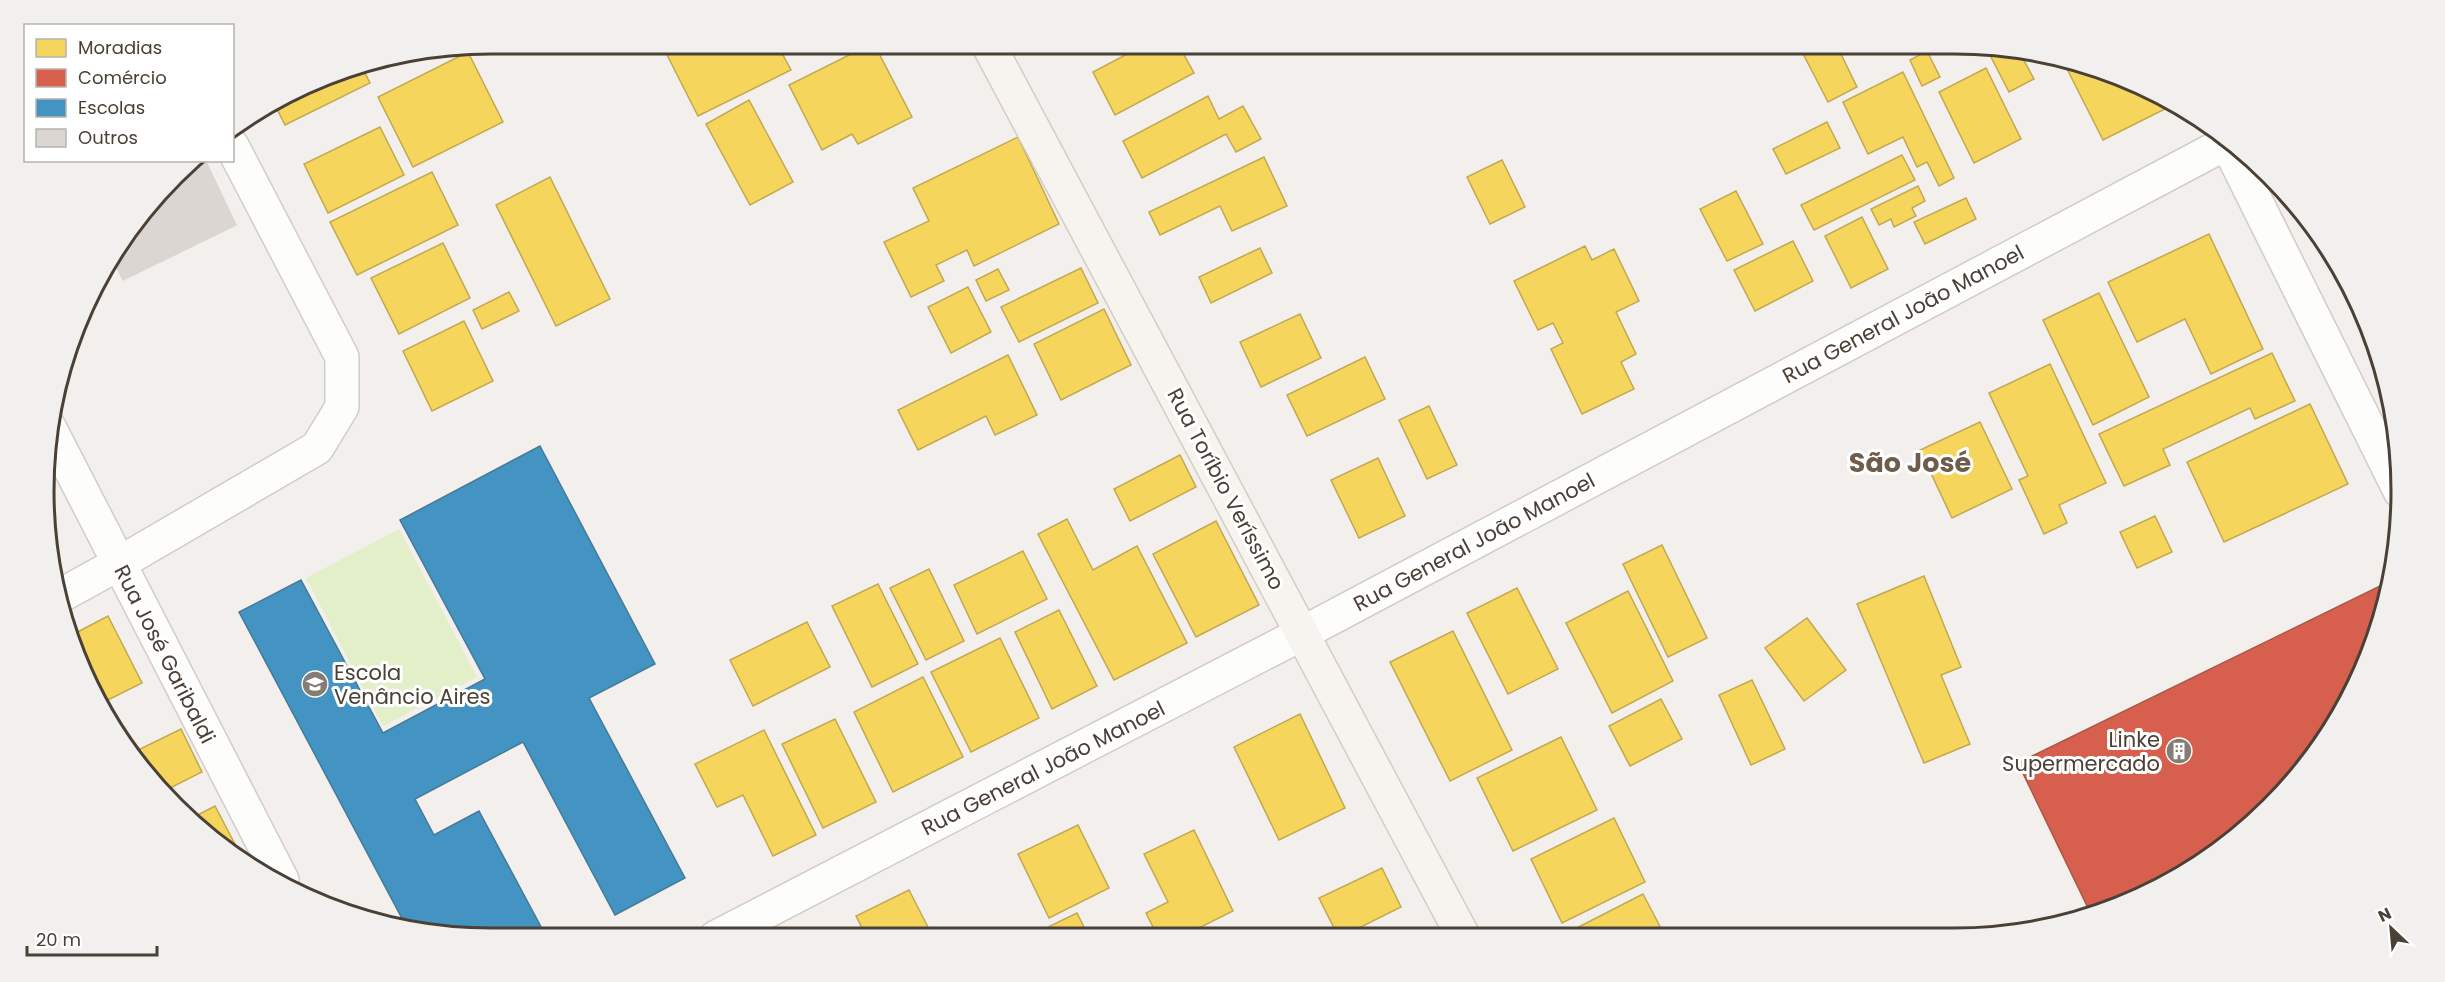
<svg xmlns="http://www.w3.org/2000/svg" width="2445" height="982" font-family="Poppins,sans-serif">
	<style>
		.pitch { fill: #e3efc9 }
		.homes { fill: #f6d55c; stroke: #c2a850; stroke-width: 1.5 }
		.shops { fill: #d6604d; stroke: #ac5646; stroke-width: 1.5 }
		.schools { fill: #4393c3; stroke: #457a98; stroke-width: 1.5 }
		.building { fill: #dbd6d1; stroke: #dbd6d1; stroke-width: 1.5 }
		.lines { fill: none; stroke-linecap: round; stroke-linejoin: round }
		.minor-casing { stroke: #d1cdc9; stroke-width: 36 }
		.tertiary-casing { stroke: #d1cdc9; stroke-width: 36 }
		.secondary-casing { stroke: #d4cdc3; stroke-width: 36 }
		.minor { stroke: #fdfdfc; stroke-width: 33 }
		.tertiary { stroke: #fdfdfc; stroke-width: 33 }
		.secondary { stroke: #f7f4ef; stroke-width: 33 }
		.labels { text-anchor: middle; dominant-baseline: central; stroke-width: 6; stroke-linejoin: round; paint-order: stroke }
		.street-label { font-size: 21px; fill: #4a4035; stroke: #fff }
		.poi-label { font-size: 21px; fill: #4a4035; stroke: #fff; text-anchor: start }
		.district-label { font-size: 27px; font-weight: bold; fill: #6e5d4b; stroke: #fff }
		.rim { fill: none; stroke: #4a4035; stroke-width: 3 }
	</style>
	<rect width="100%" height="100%" fill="#f2efec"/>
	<polygon class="pitch" points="399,529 477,677 383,726 306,578"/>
	<g class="homes">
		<polygon points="665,44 698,44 700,47 708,44 777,44 791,70 698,116 662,45"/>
		<polygon points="871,44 874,44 912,117 858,144 852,134 822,150 789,85"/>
		<polygon points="1146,44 1178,44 1194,73 1115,115 1093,72"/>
		<polygon points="1798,44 1836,44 1857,87 1828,102"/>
		<polygon points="1900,44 1918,44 1904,50"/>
		<polygon points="1927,51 1940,77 1922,86 1910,60"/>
		<polygon points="2002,51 2021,55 2034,79 2009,92 1991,57"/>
		<polygon points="468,52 503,122 413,167 378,97"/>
		<polygon points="2063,61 2098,67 2177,103 2103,140"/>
		<polygon points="361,65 370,83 285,125 273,101 347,67"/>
		<polygon points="1986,68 2021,139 1974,163 1939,92"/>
		<polygon points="1903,72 1954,178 1939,186 1927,162 1917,167 1903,137 1868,154 1843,102"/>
		<polygon points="1208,96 1219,119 1243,106 1261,139 1236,152 1226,134 1142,178 1123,141"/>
		<polygon points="749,100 793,182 750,205 706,124"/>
		<polygon points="1827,122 1840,148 1786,174 1773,149"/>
		<polygon points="380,127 404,175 328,213 304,164"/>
		<polygon points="1018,137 1059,224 974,266 967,250 936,265 944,281 911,297 884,242 929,221 913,188"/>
		<polygon points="1902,155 1915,180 1814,230 1801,205"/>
		<polygon points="1264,157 1287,206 1232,231 1220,206 1160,235 1149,212"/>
		<polygon points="1502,160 1525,207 1490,224 1467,177"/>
		<polygon points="432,172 458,225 357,275 330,222"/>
		<polygon points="550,177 610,299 556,326 496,205"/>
		<polygon points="1918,186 1925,201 1912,208 1916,216 1894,227 1891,219 1879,225 1871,209"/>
		<polygon points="1736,191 1763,244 1727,261 1700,209"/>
		<polygon points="1966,198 1976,219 1925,244 1914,222"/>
		<polygon points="1862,217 1888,269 1851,288 1825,236"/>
		<polygon points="2209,234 2263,349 2211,374 2185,319 2137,342 2108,282"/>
		<polygon points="1793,241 1813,281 1755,311 1734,270"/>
		<polygon points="443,243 470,298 399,334 371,278"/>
		<polygon points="1585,246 1592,260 1614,249 1639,301 1616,312 1636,354 1621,362 1634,389 1582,414 1551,349 1563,343 1553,323 1538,330 1514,281"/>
		<polygon points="1260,248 1272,273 1211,303 1199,277"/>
		<polygon points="1081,268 1098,303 1019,342 1001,307"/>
		<polygon points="998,269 1009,290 986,301 976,280"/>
		<polygon points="968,287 991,332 951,353 928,307"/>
		<polygon points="509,292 519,311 482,329 473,310"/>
		<polygon points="2099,293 2149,397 2093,425 2043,320"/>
		<polygon points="1104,309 1131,365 1061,400 1034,344"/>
		<polygon points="1300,314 1321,358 1261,387 1240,342"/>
		<polygon points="464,321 493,381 432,411 403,351"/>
		<polygon points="2272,353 2295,401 2255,419 2250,408 2163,449 2170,465 2124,486 2099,434"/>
		<polygon points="1008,355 1037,415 995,435 986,416 918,450 898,410"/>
		<polygon points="1365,357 1385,399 1307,436 1287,395"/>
		<polygon points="2050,364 2106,483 2059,505 2067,523 2044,534 2019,480 2028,476 1989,393"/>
		<polygon points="2310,404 2348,484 2224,542 2187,462"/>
		<polygon points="1429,406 1457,465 1427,479 1399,420"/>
		<polygon points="1980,422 2012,489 1952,518 1920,450"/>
		<polygon points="1180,455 1196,487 1130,521 1114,489"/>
		<polygon points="1378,458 1405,516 1359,538 1331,480"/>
		<polygon points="2155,516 2172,552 2137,568 2120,532"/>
		<polygon points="1067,519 1093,570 1137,546 1187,643 1114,680 1038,534"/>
		<polygon points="1216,521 1259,605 1196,637 1153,554"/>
		<polygon points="1662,545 1707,638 1668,657 1623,564"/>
		<polygon points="1023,551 1047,599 977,634 954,585"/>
		<polygon points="929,569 964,641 926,660 890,588"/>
		<polygon points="1924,576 1961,667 1941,675 1970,744 1924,763 1857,604"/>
		<polygon points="878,584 918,664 872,687 832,606"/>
		<polygon points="1517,588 1558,669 1508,694 1467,613"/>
		<polygon points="1628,591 1673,681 1612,713 1566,623"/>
		<polygon points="1059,610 1097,686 1052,709 1015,632"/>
		<polygon points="108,616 142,683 100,704 77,662 70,636"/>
		<polygon points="1807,618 1846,670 1804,701 1765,648"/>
		<polygon points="807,622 830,667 753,706 730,660"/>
		<polygon points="1453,631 1512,750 1450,781 1390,662"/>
		<polygon points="1000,638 1039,718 971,752 931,672"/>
		<polygon points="923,677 963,757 893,792 854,712"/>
		<polygon points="1752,680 1785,749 1751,765 1719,695"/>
		<polygon points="1661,699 1682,739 1630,766 1609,726"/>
		<polygon points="1300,714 1345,808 1279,840 1234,747"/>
		<polygon points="835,719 876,802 823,828 782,744"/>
		<polygon points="181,729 202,772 166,790 132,753"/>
		<polygon points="764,730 816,835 773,856 743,795 717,807 695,764"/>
		<polygon points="1561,737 1597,810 1513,851 1477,778"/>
		<polygon points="215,806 237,848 230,852 219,846 192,818"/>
		<polygon points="1614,818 1645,882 1562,923 1531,859"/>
		<polygon points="1078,825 1109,888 1049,918 1018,854"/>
		<polygon points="1194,830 1233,911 1181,937 1158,937 1146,913 1168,902 1144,854"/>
		<polygon points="1382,868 1401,907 1343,936 1338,936 1319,898"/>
		<polygon points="909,890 933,937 867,938 856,916"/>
		<polygon points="1643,894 1665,936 1561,936"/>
		<polygon points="1077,913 1089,937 1051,937 1046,928"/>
	</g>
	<polygon class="shops" points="2380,586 2386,599 2378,635 2326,739 2249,828 2126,904 2091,914 2018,763"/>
	<polygon class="schools" points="540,446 655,664 589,698 685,878 615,915 523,742 415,799 434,835 479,811 547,938 491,938 405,924 239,612 301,580 383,733 485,679 400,520"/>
	<polygon class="building" points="191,160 205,160 236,225 123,280 112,257"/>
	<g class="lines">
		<defs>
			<g id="minor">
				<polyline points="2224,137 2400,491"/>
				<polyline points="49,427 282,880"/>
				<polyline points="58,597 118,564 317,448 342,407 342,357 232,146"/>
				<polyline points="1303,633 2230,141"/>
			</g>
			<polyline id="tertiary" points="715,938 1303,633"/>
			<polyline id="secondary" points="988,44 1463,936"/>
		</defs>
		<use href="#minor" class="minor-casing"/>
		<use href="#tertiary" class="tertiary-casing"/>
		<use href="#secondary" class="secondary-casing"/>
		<use href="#minor" class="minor"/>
		<use href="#tertiary" class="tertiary"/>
		<use href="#secondary" class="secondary"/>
	</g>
	<defs>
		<symbol id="school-disc" viewBox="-11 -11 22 22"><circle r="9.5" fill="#857d75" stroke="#fff"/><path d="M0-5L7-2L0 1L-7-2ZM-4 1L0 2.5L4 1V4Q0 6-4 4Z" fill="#fff"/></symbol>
		<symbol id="building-disc" viewBox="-11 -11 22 22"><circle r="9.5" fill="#857d75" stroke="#fff"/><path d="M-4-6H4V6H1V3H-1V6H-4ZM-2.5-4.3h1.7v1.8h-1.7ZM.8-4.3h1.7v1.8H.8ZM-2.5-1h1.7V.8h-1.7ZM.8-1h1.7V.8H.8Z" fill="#fff"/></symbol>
	</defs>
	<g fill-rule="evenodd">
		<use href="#school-disc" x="300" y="669" width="30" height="30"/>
		<use href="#building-disc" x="2164" y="736" width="30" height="30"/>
	</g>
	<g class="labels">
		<g class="street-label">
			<text transform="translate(1903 314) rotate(-28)">Rua General João Manoel</text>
			<text transform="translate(1226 489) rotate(62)">Rua Toríbio Veríssimo</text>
			<text transform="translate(1474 542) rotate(-28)">Rua General João Manoel</text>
			<text transform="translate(165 654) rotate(63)">Rua José Garibaldi</text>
			<text transform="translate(1043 768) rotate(-27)">Rua General João Manoel</text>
		</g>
		<g class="poi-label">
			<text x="334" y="672">Escola<tspan x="334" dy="24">Venâncio Aires</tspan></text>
			<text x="2160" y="739" text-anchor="end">Linke<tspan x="2160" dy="24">Supermercado</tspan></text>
		</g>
		<g class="district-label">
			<text x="1910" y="462">São José</text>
		</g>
	</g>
	<path d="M0 0H2445V982H0ZM491 54H1954A437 437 0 0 1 2391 491V491A437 437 0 0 1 1954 928H491A437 437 0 0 1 54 491V491A437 437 0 0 1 491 54Z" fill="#f1f0ef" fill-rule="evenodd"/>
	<path class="rim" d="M491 54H1954A437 437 0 0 1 2391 491V491A437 437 0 0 1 1954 928H491A437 437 0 0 1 54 491V491A437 437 0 0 1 491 54Z"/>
	<rect x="24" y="24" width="210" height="138" fill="#ffffff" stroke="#b7b3ae" stroke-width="1.5"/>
	<rect x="36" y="39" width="30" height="18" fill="#f6d55c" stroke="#b7b3ae" stroke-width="1.5"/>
	<text x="78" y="54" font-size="18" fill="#4a4035">Moradias</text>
	<rect x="36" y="69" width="30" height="18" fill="#d6604d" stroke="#b7b3ae" stroke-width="1.5"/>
	<text x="78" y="84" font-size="18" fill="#4a4035">Comércio</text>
	<rect x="36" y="99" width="30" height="18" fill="#4393c3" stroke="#b7b3ae" stroke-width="1.5"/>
	<text x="78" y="114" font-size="18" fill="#4a4035">Escolas</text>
	<rect x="36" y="129" width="30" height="18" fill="#dbd6d1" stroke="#b7b3ae" stroke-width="1.5"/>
	<text x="78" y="144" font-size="18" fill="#4a4035">Outros</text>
	<g transform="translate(2391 928) rotate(334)" stroke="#ffffff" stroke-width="4.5" paint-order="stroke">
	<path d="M0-4.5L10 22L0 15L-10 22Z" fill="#4a4035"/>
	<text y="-9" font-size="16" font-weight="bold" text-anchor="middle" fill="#4a4035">N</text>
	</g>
	<path d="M27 946v9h130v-9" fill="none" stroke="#4a4035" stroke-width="3"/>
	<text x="36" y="946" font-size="18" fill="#4a4035" stroke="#ffffff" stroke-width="4.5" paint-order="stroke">20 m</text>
</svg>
